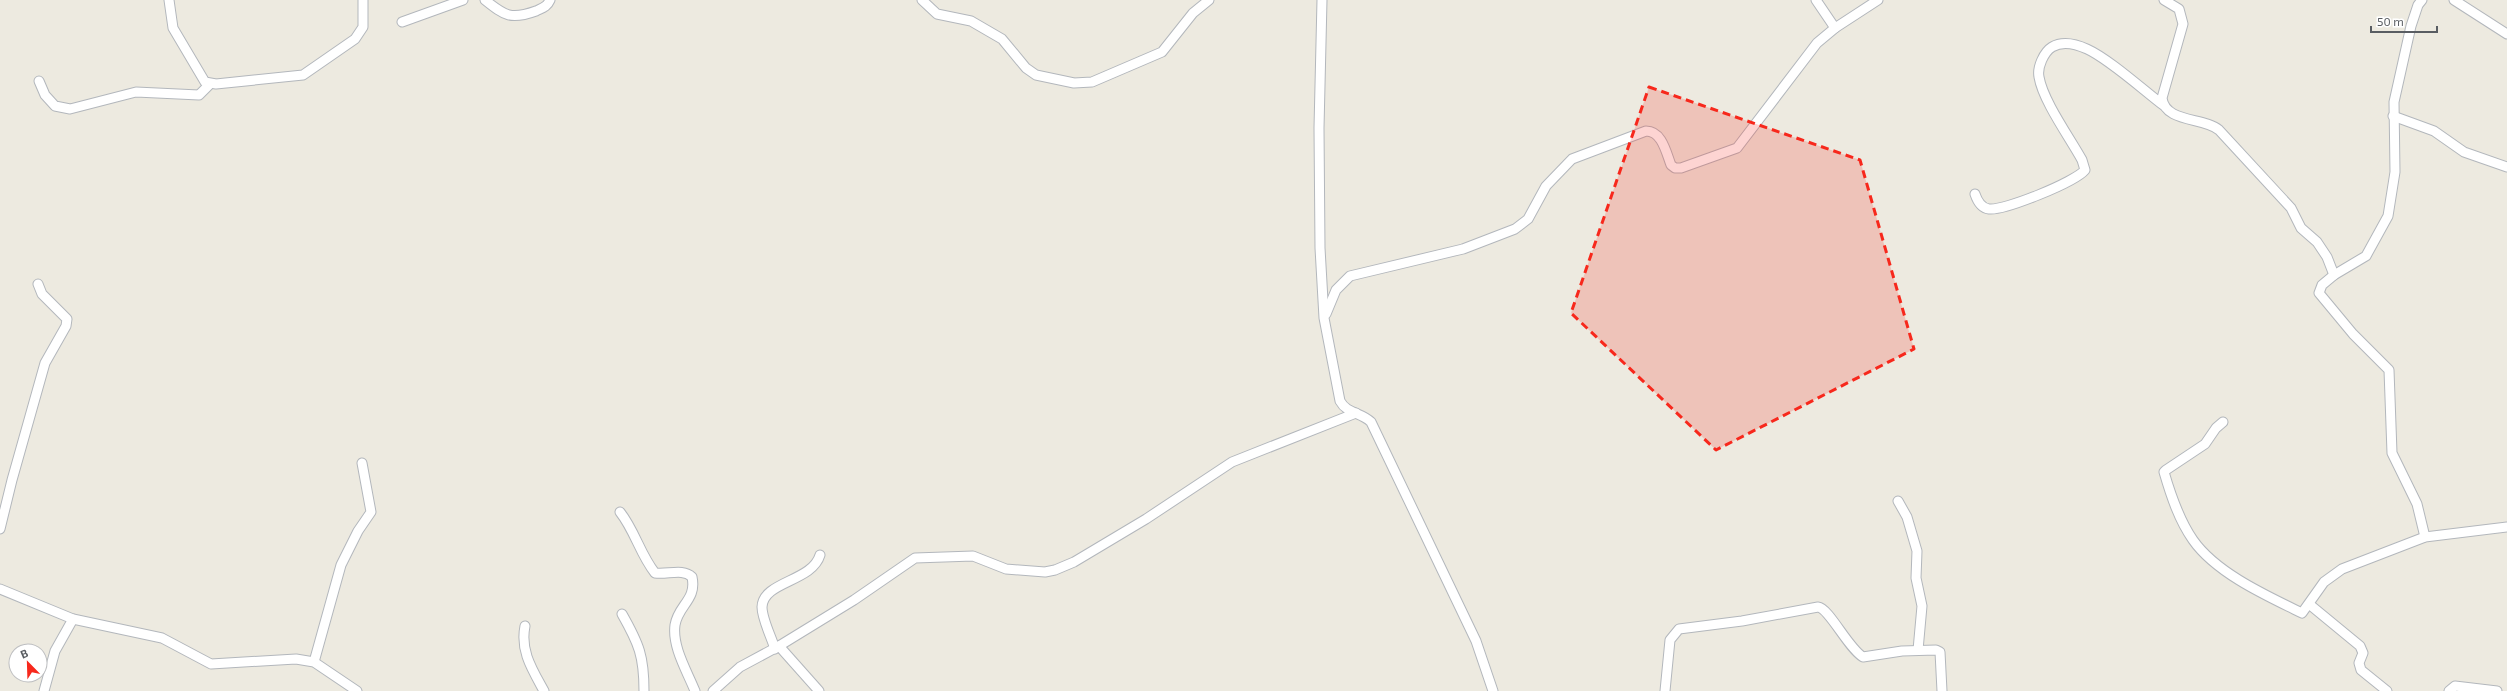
<svg xmlns="http://www.w3.org/2000/svg" width="2507" height="691" font-family="'Exo 2',sans-serif">
	<style>
		.lines { fill: none; stroke-linecap: round; stroke-linejoin: round }
		.minor-casing { stroke: #b3b7bc; stroke-width: 11 }
		.minor { stroke: #fff; stroke-width: 9 }
		.marked { fill: #f7281c; fill-opacity: 0.2; stroke: #f7281c; stroke-width: 3; stroke-dasharray: 8 5; stroke-linejoin: round }
	</style>
	<rect width="100%" height="100%" fill="#edeae0"/>
	<g class="lines">
		<defs>
			<g id="minor">
				<polyline points="169,0 173,28 205,82 216,84 303,75 355,39 363,27 363,0"/>
				<path d="M485,0C505,16 511,20 536,11C542,8 547,7 550,0"/>
				<polyline points="922,0 937,14 971,21 1002,39 1026,68 1036,75 1074,83 1092,82 1162,52 1193,13 1209,0"/>
				<path d="M1322,0L1319,128L1320,248L1324,318L1340,401C1347,414 1361,412 1371,422L1476,641L1493,691"/>
				<polyline points="1816,0 1835,28"/>
				<path d="M2164,0L2179,9L2183,24L2162,98C2165,123 2204,117 2219,130L2291,208L2301,228L2317,242L2327,257L2334,275"/>
				<polyline points="2422,0 2418,5 2411,26 2394,102 2395,172 2388,216 2366,256 2334,275 2322,285 2319,293 2353,334 2389,370 2392,453 2417,504 2425,537"/>
				<polyline points="2454,0 2507,34"/>
				<polyline points="402,22 463,0"/>
				<polyline points="39,81 45,95 55,106 70,109 136,92 199,95 210,84"/>
				<polyline points="2393,116 2434,131 2464,152 2507,167"/>
				<path d="M1975,194C1977,200 1981,208 1989,209C2004,211 2075,182 2085,170L2082,160C2070,138 2043,101 2039,77C2037,67 2044,52 2052,47C2062,41 2076,44 2087,49C2109,59 2142,89 2163,105"/>
				<path d="M1326,314L1336,290L1350,276L1463,249L1515,229L1528,219L1546,186L1572,159L1646,131C1662,131 1666,152 1671,165L1675,168H1681L1737,148L1817,43L1835,28L1878,0"/>
				<path d="M2223,422L2216,428L2205,444L2166,470L2164,472C2171,496 2179,520 2193,540C2216,573 2267,596 2302,613L2324,582L2342,569L2425,537L2507,527"/>
				<polyline points="1898,501 1907,517 1917,551 1916,578 1922,606 1918,650"/>
				<path d="M620,512C635,531 640,554 655,573C667,575 683,568 692,577C697,600 678,605 675,625C672,647 687,671 695,691"/>
				<polyline points="0,529 12,480 45,363 66,326 67,319 42,294 38,284"/>
				<polyline points="0,589 73,619 162,638 211,664 296,659 314,662 357,691"/>
				<polyline points="2309,604 2360,646 2363,653 2359,663 2361,670 2387,691"/>
				<path d="M622,614C639,644 644,656 644,691"/>
				<path d="M525,626C520,651 532,669 544,691"/>
				<polyline points="779,646 819,691"/>
				<path d="M775,649C771,636 762,619 762,607C763,581 812,582 820,555"/>
				<polyline points="314,662 341,565 358,531 371,512 362,463"/>
				<polyline points="44,691 55,651 73,619"/>
				<polyline points="713,691 740,667 779,646 854,600 915,558 973,556 1006,569 1045,572 1055,570 1074,562 1146,519 1232,462 1356,413"/>
				<path d="M1665,691L1670,640L1679,629L1742,621L1818,607C1829,608 1848,648 1863,657L1902,651L1936,650L1940,652L1942,691"/>
				<polyline points="2449,691 2455,686 2497,691"/>
			</g>
		</defs>
		<use href="#minor" class="minor-casing"/>
		<use href="#minor" class="minor"/>
	</g>
	<path class="marked" d="M1649,87L1860,160L1914,349L1716,450L1571,313Z"/>
	<g transform="translate(28 663) rotate(337)"><circle r="19" fill="#ffffff" stroke="#bdbec0"/>
	<path d="M0-3L7 15L0 10L-7 15Z" fill="#f7281c"/>
	<text y="-6" font-size="11" font-weight="bold" text-anchor="middle" fill="#595d62">B</text>
	</g>
	<path d="M2371 26v6h66v-6" fill="none" stroke="#595d62" stroke-width="2"/>
	<text x="2377" y="26" font-size="12" fill="#595d62" stroke="#ffffff" stroke-width="3" paint-order="stroke">50 m</text>
</svg>
